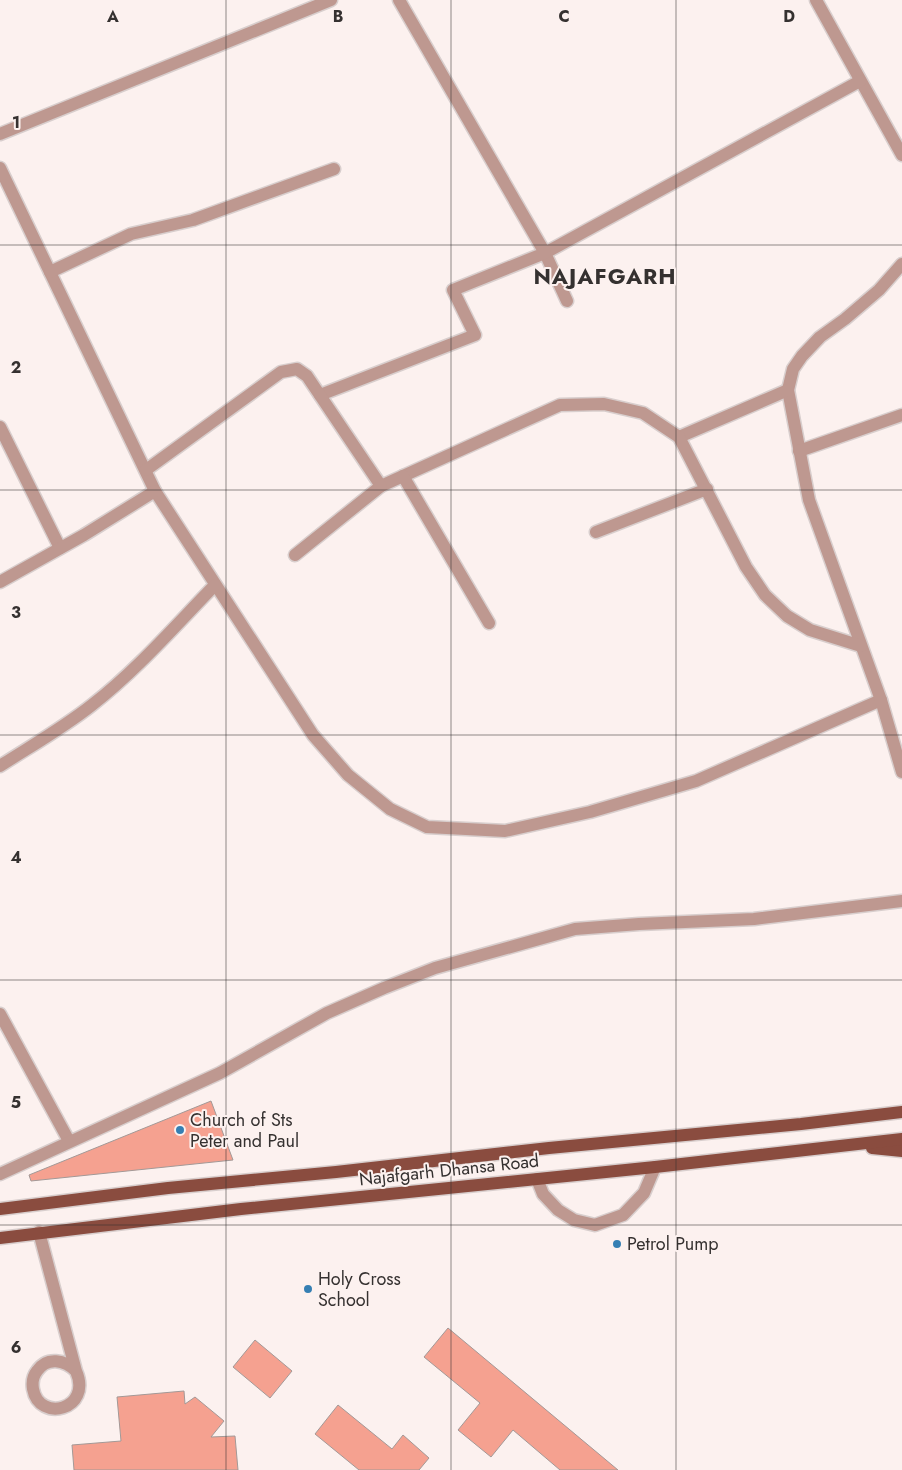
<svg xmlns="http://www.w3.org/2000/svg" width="902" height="1470" font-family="Jost,sans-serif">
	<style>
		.building { fill: #f5a190; stroke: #a39997 }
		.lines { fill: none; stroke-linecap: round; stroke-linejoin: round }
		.minor-casing { stroke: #d8cecd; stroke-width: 15 }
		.major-casing { stroke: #d8cecd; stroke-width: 15 }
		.minor { stroke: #be9890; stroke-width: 12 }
		.major { stroke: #8a4c3f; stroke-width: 12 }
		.grid { fill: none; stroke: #353130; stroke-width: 1; stroke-opacity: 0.55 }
		.poi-dot { fill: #357fb3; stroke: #fcf1ef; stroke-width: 2 }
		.labels { text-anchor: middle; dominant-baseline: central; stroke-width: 4; stroke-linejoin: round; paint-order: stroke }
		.poi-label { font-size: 18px; fill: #353130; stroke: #fcf1ef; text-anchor: start }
		.street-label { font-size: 18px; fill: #353130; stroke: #fcf1ef }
		.district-label { font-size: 22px; font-weight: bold; letter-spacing: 1px; fill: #353130; stroke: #fcf1ef }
		.grid-label { font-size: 16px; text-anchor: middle; font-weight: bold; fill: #353130; stroke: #fcf1ef; stroke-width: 4; stroke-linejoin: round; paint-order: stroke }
	</style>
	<rect width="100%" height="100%" fill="#fcf1ef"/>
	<g class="building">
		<polygon points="211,1101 233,1160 31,1181 29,1175"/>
		<polygon points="448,1328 618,1470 560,1470 513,1430 491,1457 458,1430 480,1403 424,1357"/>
		<polygon points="255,1340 292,1371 270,1398 233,1367"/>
		<polygon points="184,1391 185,1404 195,1397 224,1421 211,1437 235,1436 238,1470 74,1470 72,1445 121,1441 117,1397"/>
		<polygon points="338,1405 392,1449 403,1435 429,1458 419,1470 359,1470 315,1434"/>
	</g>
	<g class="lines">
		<defs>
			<g id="minor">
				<polyline points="816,0 902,155"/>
				<polyline points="0,134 331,0"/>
				<polyline points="0,168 155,491 313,735 348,775 390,809 427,827 505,831 590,812 696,781 881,700"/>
				<polyline points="902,264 879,290 845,319 820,337 802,356 793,369 788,390 809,500 881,700 902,772"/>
				<polyline points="50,272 131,234 193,220 334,169"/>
				<polyline points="567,301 545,253 860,81"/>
				<polyline points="320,395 475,335 453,290 545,253 399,0"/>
				<polyline points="0,427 60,548"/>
				<polyline points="679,437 788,390"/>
				<polyline points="799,451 902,415"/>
				<polyline points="146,470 281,372 297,369 307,376 381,486 560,405 604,404 643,413 679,437 746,567 765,595 787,616 810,630 861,646"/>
				<polyline points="403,476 489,623"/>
				<polyline points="596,532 707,489"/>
				<polyline points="295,555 381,486"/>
				<polyline points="0,582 84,535 155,491"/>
				<path d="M0,766C31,746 63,728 92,705C137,670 175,626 215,585"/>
				<polyline points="0,1014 69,1141"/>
				<polyline points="0,1174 220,1073 327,1013 384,988 435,968 575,929 639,924 754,919 902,901"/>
				<polyline points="537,1179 543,1194 558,1210 574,1220 595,1225 623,1215 644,1193 655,1167"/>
				<path d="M39,1232L76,1371C93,1410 39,1423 33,1389C32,1383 33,1376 37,1371C47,1356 65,1360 76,1371"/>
			</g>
			<g id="major">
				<polyline points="872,1148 902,1151"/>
				<polyline points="0,1209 168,1188 336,1172 549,1148 801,1124 902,1112"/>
				<polyline points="0,1238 241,1209 655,1167 902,1139"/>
			</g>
		</defs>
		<use href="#minor" class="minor-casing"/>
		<use href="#major" class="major-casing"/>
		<use href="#minor" class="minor"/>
		<use href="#major" class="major"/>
	</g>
	<path class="grid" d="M226,0V1470M451,0V1470M676,0V1470M0,245H902M0,490H902M0,735H902M0,980H902M0,1225H902"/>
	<g class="poi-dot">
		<circle cx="180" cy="1130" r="5"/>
		<circle cx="617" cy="1244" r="5"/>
		<circle cx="308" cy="1289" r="5"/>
	</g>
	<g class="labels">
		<g class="poi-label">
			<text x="190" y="1120">Church of Sts<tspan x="190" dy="21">Peter and Paul</tspan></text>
			<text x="627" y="1244">Petrol Pump</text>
			<text x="318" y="1279">Holy Cross<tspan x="318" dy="21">School</tspan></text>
		</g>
		<g class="street-label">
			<text transform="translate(449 1170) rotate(-6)">Najafgarh Dhansa Road</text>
		</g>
		<g class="district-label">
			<text x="605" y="276">NAJAFGARH</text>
		</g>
	</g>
	<g class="grid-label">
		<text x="113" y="22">A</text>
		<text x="338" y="22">B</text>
		<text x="564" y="22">C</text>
		<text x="789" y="22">D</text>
		<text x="16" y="128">1</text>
		<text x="16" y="373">2</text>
		<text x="16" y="618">3</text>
		<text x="16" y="863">4</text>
		<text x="16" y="1108">5</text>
		<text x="16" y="1353">6</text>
	</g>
</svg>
